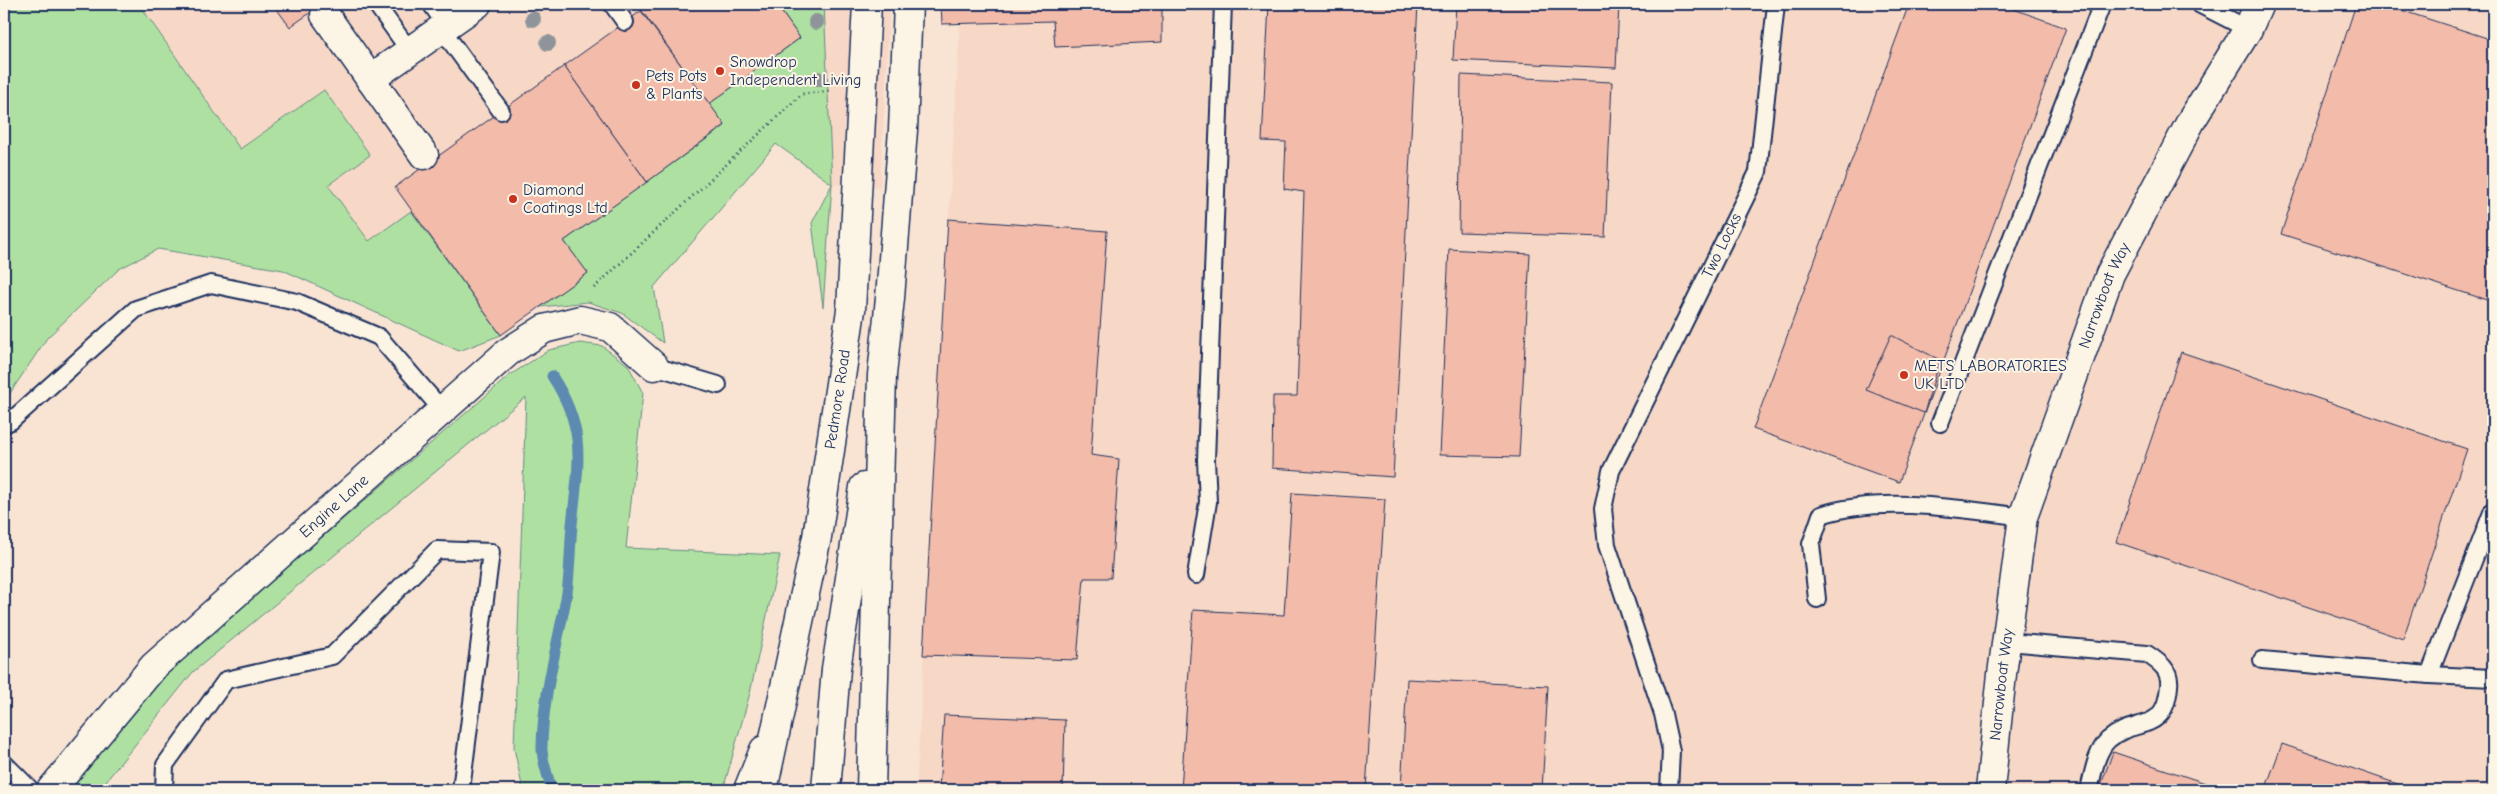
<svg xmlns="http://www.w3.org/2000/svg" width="2497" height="794" font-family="'Comic Neue',sans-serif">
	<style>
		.built { fill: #f7d8c6 }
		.green { fill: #aee1a1; stroke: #648880 }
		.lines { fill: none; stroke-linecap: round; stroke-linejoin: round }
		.stream { stroke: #5c8ab1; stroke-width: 11 }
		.building { fill: #f3bba9; stroke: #1b2f5e }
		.lane-casing { stroke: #1b2f5e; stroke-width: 20 }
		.street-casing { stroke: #1b2f5e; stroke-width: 31 }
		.secondary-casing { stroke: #1b2f5e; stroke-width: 31 }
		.highway-casing { stroke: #1b2f5e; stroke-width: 31 }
		.path { stroke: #1b2f5e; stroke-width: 3; stroke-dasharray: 1 4; stroke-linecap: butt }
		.lane { stroke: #fcf5e5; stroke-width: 16 }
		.street { stroke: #fcf5e5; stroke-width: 28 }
		.secondary { stroke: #fcf5e5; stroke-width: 28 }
		.highway { stroke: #fcf5e5; stroke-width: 28 }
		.tree { fill: #8f949a }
		.poi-dot { fill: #c8321e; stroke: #fcf5e5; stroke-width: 2 }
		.labels { text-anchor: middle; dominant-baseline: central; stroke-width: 4; stroke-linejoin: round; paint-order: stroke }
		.poi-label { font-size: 16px; fill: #1b2f5e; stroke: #fcf5e5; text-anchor: start }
		.street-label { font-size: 16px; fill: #1b2f5e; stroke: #fcf5e5 }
	</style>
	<rect width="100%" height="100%" fill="#f9e4d3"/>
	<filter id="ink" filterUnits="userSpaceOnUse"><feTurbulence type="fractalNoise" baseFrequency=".02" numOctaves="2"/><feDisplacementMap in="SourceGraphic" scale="10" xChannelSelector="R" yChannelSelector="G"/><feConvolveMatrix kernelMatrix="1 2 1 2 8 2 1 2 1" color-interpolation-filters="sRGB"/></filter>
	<g filter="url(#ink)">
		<g class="built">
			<polygon points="139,4 890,4 880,187 832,184 776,144 654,287 540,307 501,335 411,211 369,241 328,185 370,155 323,91 240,149"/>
			<polygon points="961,4 2493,4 2493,790 916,790"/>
		</g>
		<g class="green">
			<polygon points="4,4 139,4 240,149 324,90 370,155 328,185 369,241 411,211 501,335 459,351 283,270 158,249 119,269 47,338 4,402"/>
			<polygon points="776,4 824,4 832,184 823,307 812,223 832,184 776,144 654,287 663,343 622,313 588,302 540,307 587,273 564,241 725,126 709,104 800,38"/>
			<polygon points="580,343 602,346 628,365 643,393 626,548 780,555 750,693 723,790 523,790 514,748 526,397 193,672 99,790 70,790 177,662 510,375 549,350"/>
		</g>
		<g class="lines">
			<path class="stream" d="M551,790C549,776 541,760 542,746C543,693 558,644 567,593C570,571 570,547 572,525C578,464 588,431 552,376"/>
		</g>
		<g class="building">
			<polygon points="273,4 323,4 290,27"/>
			<polygon points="637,4 776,4 800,38 709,104"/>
			<polygon points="941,4 1162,4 1162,42 1055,47 1053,21 942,24"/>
			<polygon points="1269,4 1418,4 1393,477 1272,468 1273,396 1297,396 1304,192 1284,189 1286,142 1262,141"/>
			<polygon points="1456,4 1619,4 1616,68 1453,60"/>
			<polygon points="1909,4 2000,4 2066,28 1899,482 1753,429"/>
			<polygon points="2356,4 2382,4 2493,40 2493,302 2281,234"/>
			<polygon points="641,11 725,125 647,182 564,66"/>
			<polygon points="564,66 647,182 564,241 588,273 501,335 395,187"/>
			<polygon points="1461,75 1612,82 1605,237 1459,232"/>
			<polygon points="948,219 1107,231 1091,455 1119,459 1111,578 1084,578 1077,660 923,655"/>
			<polygon points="1449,249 1530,254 1519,457 1439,455"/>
			<polygon points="1891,335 1940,360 1924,413 1866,390"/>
			<polygon points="2181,352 2467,449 2403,639 2116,542"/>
			<polygon points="1292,493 1385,499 1366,790 1181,790 1193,610 1284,615"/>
			<polygon points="1407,679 1548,686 1542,790 1401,790"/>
			<polygon points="944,715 1065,720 1063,790 939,790"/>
			<polygon points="2282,744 2415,790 2265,790"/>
			<polygon points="2113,752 2226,790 2099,790"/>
		</g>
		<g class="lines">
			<defs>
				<g id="lane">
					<polyline points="376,4 409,50"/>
					<polyline points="431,4 446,25"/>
					<polyline points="612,4 625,22"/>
					<polyline points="2199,4 2248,29"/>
					<polyline points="441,28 501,111"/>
					<polyline points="654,366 718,385"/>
					<polyline points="1940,423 2102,4"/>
					<polyline points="4,424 11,421 136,309 211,284 297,302 379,337 442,410"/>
					<polyline points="1196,575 1208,502 1206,460 1223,4"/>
					<path d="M1817,599L1811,544L1821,515C1880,495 1962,509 2023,517"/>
					<path d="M2007,642L2147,654C2159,662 2171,670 2169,686C2165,736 2135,716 2108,740C2096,752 2093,774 2089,790"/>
					<polyline points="2262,660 2429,675 2493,678"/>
					<polyline points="2429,675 2493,510"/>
					<polyline points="4,763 31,790"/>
					<polyline points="164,790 165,765 226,680 332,656 437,550 491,552 461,790"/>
					<path id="s1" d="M1669,790L1671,751L1663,714L1607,545L1603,509L1611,471L1758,172L1776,4"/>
				</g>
				<g id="street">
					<polyline points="325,15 424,155"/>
					<polyline points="370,79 477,4"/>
					<path id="s2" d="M51,790L154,666L508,352L544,329L580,320L610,327L654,366"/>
				</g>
				<g id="secondary">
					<polyline points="748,790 764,750"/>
					<path id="s3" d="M1990,790L2002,674L2023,517L2110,274L2191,121L2248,29L2259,4"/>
				</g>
				<g id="highway">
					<path id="s4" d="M763,790L817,537L851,310L867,4"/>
					<polyline points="826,790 836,669 864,487"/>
					<polyline points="871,790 882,375 890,298 903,130 908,4"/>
				</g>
			</defs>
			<use href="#lane" class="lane-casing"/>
			<use href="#street" class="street-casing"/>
			<use href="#secondary" class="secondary-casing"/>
			<use href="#highway" class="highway-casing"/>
			<polyline class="path" points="594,288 802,94 830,91"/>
			<use href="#lane" class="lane"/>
			<use href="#street" class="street"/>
			<use href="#secondary" class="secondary"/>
			<use href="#highway" class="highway"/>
		</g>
		<g class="tree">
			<circle cx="533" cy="19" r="8"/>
			<circle cx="816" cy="22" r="8"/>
			<circle cx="548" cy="43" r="8"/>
			<circle cx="818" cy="79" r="8"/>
		</g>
	</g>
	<g class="poi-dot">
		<circle cx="720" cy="71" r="5"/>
		<circle cx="636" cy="85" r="5"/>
		<circle cx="513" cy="199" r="5"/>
		<circle cx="1904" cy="375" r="5"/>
	</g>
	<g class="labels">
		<g class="poi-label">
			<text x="730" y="62">Snowdrop<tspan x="730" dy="18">Independent Living</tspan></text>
			<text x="646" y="76">Pets Pots<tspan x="646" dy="18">&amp; Plants</tspan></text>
			<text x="523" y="190">Diamond<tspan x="523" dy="18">Coatings Ltd</tspan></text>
			<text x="1914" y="366">METS LABORATORIES<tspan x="1914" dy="18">UK LTD</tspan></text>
		</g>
		<g class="street-label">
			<text stroke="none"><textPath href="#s1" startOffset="581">Two Locks</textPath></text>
			<text stroke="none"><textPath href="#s3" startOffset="511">Narrowboat Way</textPath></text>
			<text stroke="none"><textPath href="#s4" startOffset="398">Pedmore Road</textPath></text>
			<text stroke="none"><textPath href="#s2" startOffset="402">Engine Lane</textPath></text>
			<text stroke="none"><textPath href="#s3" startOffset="106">Narrowboat Way</textPath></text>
		</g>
	</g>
	<rect width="2497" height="794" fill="none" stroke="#fcf5e5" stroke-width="20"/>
	<rect x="10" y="10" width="2477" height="774" fill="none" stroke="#1b2f5e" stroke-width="2" filter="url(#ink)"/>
</svg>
